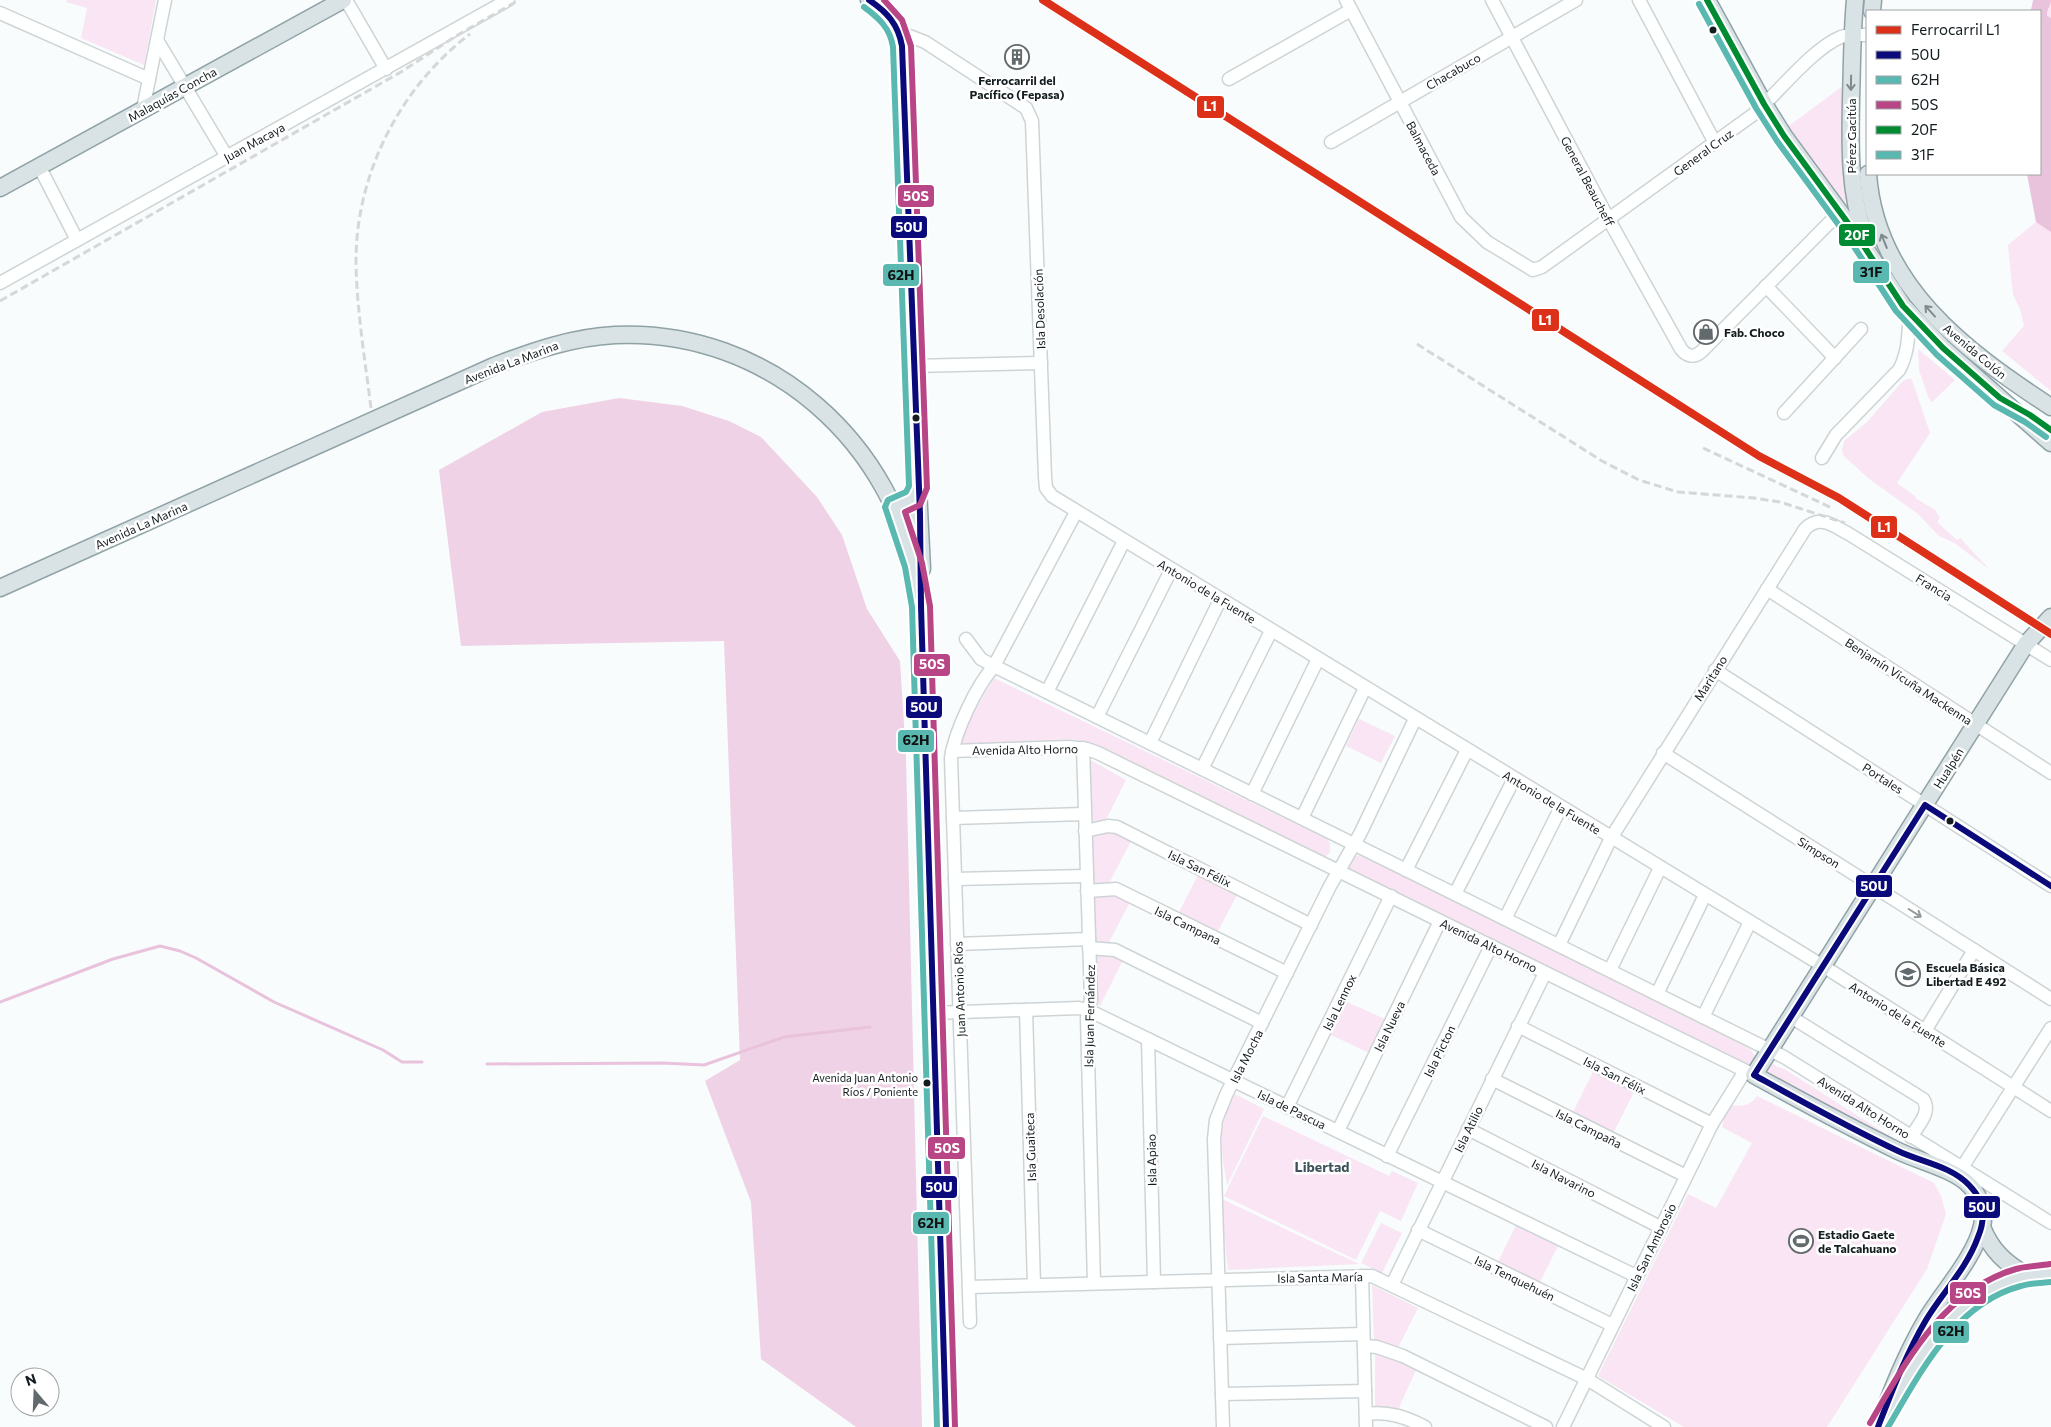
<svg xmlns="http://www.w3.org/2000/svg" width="2051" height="1427" font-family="Commissioner,sans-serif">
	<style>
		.green { fill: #f9e5f3 }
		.forest { fill: #f0d2e6 }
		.water { fill: #e9c2dc }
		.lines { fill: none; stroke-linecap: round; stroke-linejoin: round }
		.stream { stroke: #e9c2dc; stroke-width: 3 }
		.minor-casing { stroke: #ced4d6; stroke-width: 15 }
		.major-casing { stroke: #90a2a6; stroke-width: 19 }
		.minor { stroke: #feffff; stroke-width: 12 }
		.major { stroke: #d9e3e5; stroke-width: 16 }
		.rail { stroke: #d5d7d8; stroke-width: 3; stroke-dasharray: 8 4; stroke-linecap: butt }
		.bus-1-casing { stroke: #fff; stroke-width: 10 }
		.bus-2-casing { stroke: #fff; stroke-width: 10 }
		.bus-3-casing { stroke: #fff; stroke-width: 10 }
		.bus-4-casing { stroke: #fff; stroke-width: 10 }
		.bus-5-casing { stroke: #fff; stroke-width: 10 }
		.bus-1 { stroke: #0a0a7a; stroke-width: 6 }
		.bus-2 { stroke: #59b9b1; stroke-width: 6 }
		.bus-3 { stroke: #b84686; stroke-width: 6 }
		.bus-4 { stroke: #008a32; stroke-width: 6 }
		.bus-5 { stroke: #59b9b1; stroke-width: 6 }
		.rail-1-casing { stroke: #fff; stroke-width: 11 }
		.rail-1 { stroke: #dd3018; stroke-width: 8 }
		.oneway { stroke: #80898c }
		.oneway2 { stroke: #94999a }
		.bus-dot { fill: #131c1f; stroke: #fff; stroke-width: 2 }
		.labels { text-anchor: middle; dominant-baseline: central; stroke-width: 5; stroke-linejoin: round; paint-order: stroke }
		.bus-label { font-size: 11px; fill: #131c1f; stroke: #fff; text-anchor: end }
		.street-label { font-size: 12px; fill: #131c1f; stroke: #fff }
		.poi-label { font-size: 12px; font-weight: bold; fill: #131c1f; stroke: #fff; text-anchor: start }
		.neighbourhood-label { font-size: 14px; font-weight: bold; fill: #3d5359; stroke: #fff }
		.line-badge { stroke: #fff; stroke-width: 2 }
		.badge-label { font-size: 14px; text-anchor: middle; font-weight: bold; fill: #fff }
		.pale-badge-label { font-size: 14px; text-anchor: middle; font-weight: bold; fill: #111 }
	</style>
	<rect width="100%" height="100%" fill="#f8fcfd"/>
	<g class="green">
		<polygon points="67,0 156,0 144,65 81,38 87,8 66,2"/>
		<polygon points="2034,0 2051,0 2051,391 2002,351 2024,326 2020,309 2013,295 2008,245 2036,222 2040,174 2040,11 2030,11"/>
		<polygon points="1847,83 1850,208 1845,209 1786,128"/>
		<polygon points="1918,349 1955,380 1932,402 1929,399 1919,370"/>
		<polygon points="1910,378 1912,380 1930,433 1897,483 1916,497 1915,498 1935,510 1940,518 1937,522 1957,540 1960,538 1990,570 1956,544 1939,536 1918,514 1868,478 1843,455 1842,450 1844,441 1867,422 1903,381"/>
		<polygon points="994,678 1327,839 1330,843 1330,852 1325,857 1321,858 1081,741 1071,739 960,744 973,714"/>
		<polygon points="1359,719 1395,736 1381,763 1346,746"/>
		<polygon points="1087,758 1126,780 1106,820 1089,822"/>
		<polygon points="1108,832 1115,833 1131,841 1109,883 1092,886 1091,833"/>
		<polygon points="1360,855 1741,1043 1750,1049 1755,1056 1753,1062 1745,1066 1349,871 1347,867 1351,858"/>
		<polygon points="1200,871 1239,891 1217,933 1178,914"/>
		<polygon points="1113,893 1131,900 1109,942 1093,945 1093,895"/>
		<polygon points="1095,954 1110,955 1123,960 1100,1006 1094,1001"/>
		<polygon points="1347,1002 1385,1019 1369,1053 1331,1035"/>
		<polygon points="1765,1058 1776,1066 1786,1070 1916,1153 1781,1087 1768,1074"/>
		<polygon points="1594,1070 1635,1090 1613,1134 1572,1114"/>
		<path d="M1235,1094L1264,1109L1227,1185C1221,1145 1216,1132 1235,1094Z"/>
		<path d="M1757,1096L1934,1183L1941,1196L1946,1214L1927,1269L1827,1427H1684L1598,1376L1688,1194L1716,1208L1752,1143L1722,1127L1727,1105C1739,1106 1749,1108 1757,1096Z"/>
		<polygon points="1263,1116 1389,1176 1392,1171 1418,1183 1401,1221 1380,1211 1356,1260 1224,1196"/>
		<polygon points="1220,1198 1359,1264 1228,1270"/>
		<polygon points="1518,1221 1560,1242 1539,1284 1497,1264"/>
		<polygon points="1381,1223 1402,1233 1382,1273 1361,1263"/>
		<polygon points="1372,1285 1418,1308 1398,1348 1374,1340"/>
		<polygon points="1375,1352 1381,1353 1416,1370 1397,1412 1375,1411"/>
	</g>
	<polygon class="forest" points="619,398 682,406 729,421 761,437 817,497 842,535 867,609 900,661 906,757 922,1427 856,1427 761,1359 751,1202 705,1081 740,1060 724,641 461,646 439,470 542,412"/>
	<path class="water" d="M2033,0H2051C2051,6 2046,10 2047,16L2051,18V232L2036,222L2027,174H2040V11H2031Z"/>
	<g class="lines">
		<g class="stream">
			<polyline points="0,1002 113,959 160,946 180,951 196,958 274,1002 383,1050 402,1062 422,1062"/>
			<polyline points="487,1064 663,1063 704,1065 784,1037 870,1027"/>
		</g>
		<defs>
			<g id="minor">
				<polyline points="346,0 386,69"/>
				<path d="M1346,0L1461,217L1487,242L1533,270L1542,267L1754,114C1777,94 1813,48 1841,37C1850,34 1858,35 1867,35"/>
				<path d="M1492,0L1609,220L1681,349C1687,357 1695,358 1702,351L1840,212"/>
				<polyline points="1639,0 1715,143"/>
				<polyline points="0,13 149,79"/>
				<polyline points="899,32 925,42 1026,108 1032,121 1045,477 1046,488 1052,496 1823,966 2051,1111"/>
				<polyline points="157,40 227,157"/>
				<polyline points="1229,79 1351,10"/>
				<polyline points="143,109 165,0"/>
				<polyline points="1331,142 1576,0"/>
				<polyline points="39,166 77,240"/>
				<polyline points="0,283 508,0"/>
				<polyline points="1766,286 1835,358"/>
				<polyline points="913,366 1041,363"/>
				<polyline points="1784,413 1861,329"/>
				<path d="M1822,458L1836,435L1899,370C1909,352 1908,334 1910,314"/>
				<polyline points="1767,589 2051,773"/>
				<polyline points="966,639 981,659 994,666 1784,1057 2051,1223"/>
				<polyline points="1715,670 2051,886"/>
				<polyline points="1047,692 1124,541"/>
				<polyline points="1097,717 1171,570"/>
				<polyline points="1150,743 1220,600"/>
				<polyline points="1083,748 1091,999 1087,1018 1094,1283"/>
				<polyline points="952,751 1069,747 1087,749 1098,753 1754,1075"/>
				<polyline points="1663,753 2051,999"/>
				<polyline points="1202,769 1271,631"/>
				<polyline points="1252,794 1318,659"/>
				<polyline points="953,818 1085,814"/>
				<polyline points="1302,818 1365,688"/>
				<polyline points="1085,831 1108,826 1117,827 1311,925"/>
				<polyline points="1406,870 1467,750"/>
				<polyline points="955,879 1087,876"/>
				<polyline points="1087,891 1116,889 1287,973"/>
				<polyline points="1455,894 1514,779"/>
				<polyline points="1505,919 1561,807"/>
				<polyline points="957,944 1089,939"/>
				<path d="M1559,945L1611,838L1805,529C1820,514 1834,526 1849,534L2051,660"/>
				<polyline points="1089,948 1115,950 1262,1023"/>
				<polyline points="1610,970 1660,868"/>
				<polyline points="1657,994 1705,895"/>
				<polyline points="1026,1010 1034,1285"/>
				<polyline points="933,1013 1079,1008 1088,1010 1636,1276"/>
				<polyline points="1703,1017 1750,922"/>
				<path d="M1791,1017L1923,1099C1932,1112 1918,1125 1911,1137"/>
				<polyline points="1518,1026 1712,1124"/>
				<polyline points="1925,1031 1974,950"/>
				<polyline points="1148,1039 1154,1282"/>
				<polyline points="1492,1079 1686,1176"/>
				<polyline points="1287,1107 1391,896"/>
				<polyline points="1468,1129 1660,1227"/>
				<polyline points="1338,1131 1440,921"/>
				<polyline points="1387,1156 1491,946"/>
				<polyline points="1958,1174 2051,1028"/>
				<polyline points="1418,1230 1612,1325"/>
				<polyline points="1362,1276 1366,1427"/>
				<polyline points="1392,1285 1545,973"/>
				<polyline points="969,1287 1372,1276 1587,1379 1664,1427"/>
				<path d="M970,1322L951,758C955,731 976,687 994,666L1076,512"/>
				<polyline points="1220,1338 1363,1334"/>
				<polyline points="1364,1346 1377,1347 1403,1356 1546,1427"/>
				<polyline points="1222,1394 1365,1391"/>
				<path d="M1366,1414C1388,1411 1406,1417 1425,1427"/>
				<polyline points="1223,1427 1214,1139 1216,1120 1226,1095 1330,886 1360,834 1415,719"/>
				<polyline points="1563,1427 1712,1124 1745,1071"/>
			</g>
			<g id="major">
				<path d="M869,0C894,17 901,27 903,57L918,488L913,499L894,507"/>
				<polyline points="1707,0 1764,104 1784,136 1856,234 1903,306 1943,348 2051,443"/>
				<path d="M1855,0C1852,33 1852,67 1851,100C1850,147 1849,192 1865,237"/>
				<polyline points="1872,11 1873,0"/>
				<path d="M1868,174C1876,285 1965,351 2051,407"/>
				<polyline points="0,188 343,0"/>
				<polyline points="918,488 922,569"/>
				<path d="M0,588L494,366C533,351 573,337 615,335C768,328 897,443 919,592L946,1427"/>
				<path d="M1982,1227C1991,1250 2005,1263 2026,1275"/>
				<polyline points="1984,1288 2026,1275 2051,1273"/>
				<polyline points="1897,1397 1921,1360 1954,1315 1994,1285"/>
				<path d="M1878,1427C1892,1390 1906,1354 1926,1320C1942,1293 1975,1257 1982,1226C1986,1211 1979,1193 1966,1182C1949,1168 1919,1161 1898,1151C1849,1127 1801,1101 1754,1075L2026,644L2051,617"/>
			</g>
		</defs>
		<use href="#minor" class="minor-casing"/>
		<use href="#major" class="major-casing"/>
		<use href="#minor" class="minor"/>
		<use href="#major" class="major"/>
		<g class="rail">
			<polyline points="0,301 401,72 456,36 519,0"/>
			<polyline points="1417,344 1602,461 1639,480 1678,492 1754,498 1780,502 1845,523"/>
			<path d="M371,408C365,360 357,312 356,264C355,175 400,87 470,34"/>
			<polyline points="1703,448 1832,508"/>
		</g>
		<defs>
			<g id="bus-1">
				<path d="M869,0C887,12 898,24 902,46L920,514L921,606L946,1427"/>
				<path d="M1878,1427C1892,1391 1906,1354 1926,1320C1943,1292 1967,1268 1978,1237C1986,1218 1984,1200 1969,1185C1951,1166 1921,1162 1898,1151C1849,1128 1801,1101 1754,1075L1925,805L2051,886"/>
			</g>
			<g id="bus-2">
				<path d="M864,7C879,18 890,28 893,47L909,486L906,492L888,500L885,507L905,567L912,607L937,1427"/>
				<path d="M1888,1427C1920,1373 1955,1303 2021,1286C2030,1283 2041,1283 2051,1282"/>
			</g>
			<g id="bus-3">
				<polyline points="884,0 902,20 911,46 927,488 920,505 905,512 922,563 930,606 955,1427"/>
				<path d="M1870,1423C1906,1362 1943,1290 2016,1269C2027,1266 2039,1266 2050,1264"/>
			</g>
			<polyline id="bus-4" points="1707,0 1764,104 1784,136 1856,234 1903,306 1943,348 2000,398 2030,415 2051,430"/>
			<polyline id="bus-5" points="1699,4 1756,108 1777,141 1849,239 1896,311 1937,355 1994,405 2025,422 2046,437"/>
		</defs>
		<use href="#bus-1" class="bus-1-casing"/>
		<use href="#bus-2" class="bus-2-casing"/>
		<use href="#bus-3" class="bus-3-casing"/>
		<use href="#bus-4" class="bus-4-casing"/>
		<use href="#bus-5" class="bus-5-casing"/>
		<use href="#bus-1" class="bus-1"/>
		<use href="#bus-2" class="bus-2"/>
		<use href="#bus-3" class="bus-3"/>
		<use href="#bus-4" class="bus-4"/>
		<use href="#bus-5" class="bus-5"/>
		<defs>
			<polyline id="rail-1" points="1043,0 1759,456 1839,498 2051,634"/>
		</defs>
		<use href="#rail-1" class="rail-1-casing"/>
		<use href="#rail-1" class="rail-1"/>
	</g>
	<defs><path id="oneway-shaft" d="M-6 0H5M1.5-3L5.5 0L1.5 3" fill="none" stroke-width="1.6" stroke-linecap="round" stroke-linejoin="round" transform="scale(1.25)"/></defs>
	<g class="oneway">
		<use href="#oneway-shaft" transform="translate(1851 83) rotate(91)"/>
		<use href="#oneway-shaft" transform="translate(1884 241) rotate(-112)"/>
		<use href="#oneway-shaft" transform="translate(1930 311) rotate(-132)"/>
	</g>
	<use class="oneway2" href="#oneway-shaft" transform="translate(1915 913) rotate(32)"/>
	<defs>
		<symbol id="building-ring" viewBox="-11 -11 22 22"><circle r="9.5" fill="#fff" stroke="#636a6d" stroke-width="1.5"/><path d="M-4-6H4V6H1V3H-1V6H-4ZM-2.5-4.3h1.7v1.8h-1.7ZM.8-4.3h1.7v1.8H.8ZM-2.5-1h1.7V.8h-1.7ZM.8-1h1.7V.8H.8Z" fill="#636a6d"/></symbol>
		<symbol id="shop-ring" viewBox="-11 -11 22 22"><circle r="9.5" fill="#fff" stroke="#636a6d" stroke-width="1.5"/><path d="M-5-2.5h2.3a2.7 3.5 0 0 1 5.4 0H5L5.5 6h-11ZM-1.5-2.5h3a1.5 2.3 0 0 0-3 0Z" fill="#636a6d"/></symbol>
		<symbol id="school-ring" viewBox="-11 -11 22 22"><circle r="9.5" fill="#fff" stroke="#636a6d" stroke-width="1.5"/><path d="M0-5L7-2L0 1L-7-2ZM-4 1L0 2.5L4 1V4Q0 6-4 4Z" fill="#636a6d"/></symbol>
		<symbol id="stadium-ring" viewBox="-11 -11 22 22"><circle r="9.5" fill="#fff" stroke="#636a6d" stroke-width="1.5"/><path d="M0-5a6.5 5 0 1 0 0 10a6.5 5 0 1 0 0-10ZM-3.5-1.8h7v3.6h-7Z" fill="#636a6d"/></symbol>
	</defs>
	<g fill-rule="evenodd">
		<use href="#building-ring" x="1003" y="43" width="28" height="28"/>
		<use href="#shop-ring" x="1692" y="318" width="28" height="28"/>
		<use href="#school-ring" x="1894" y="960" width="28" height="28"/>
		<use href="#stadium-ring" x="1787" y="1227" width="28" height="28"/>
	</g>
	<g class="bus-dot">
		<circle cx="1713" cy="30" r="4.5"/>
		<circle cx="916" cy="418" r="4.5"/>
		<circle cx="1950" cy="821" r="4.5"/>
		<circle cx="927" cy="1083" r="4.5"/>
	</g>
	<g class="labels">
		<g class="bus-label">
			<text x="918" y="1077">Avenida Juan Antonio<tspan x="918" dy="14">Ríos / Poniente</tspan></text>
		</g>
		<g class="street-label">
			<text transform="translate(1453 71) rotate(-30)">Chacabuco</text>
			<text transform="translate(172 94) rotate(-29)">Malaquías Concha</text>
			<text transform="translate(1851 136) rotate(-90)">Pérez Gacitúa</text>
			<text transform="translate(254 142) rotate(-29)">Juan Macaya</text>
			<text transform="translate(1424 148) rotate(62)">Balmaceda</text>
			<text transform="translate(1703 152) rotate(-36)">General Cruz</text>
			<text transform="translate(1588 181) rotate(62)">General Beaucheff</text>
			<text transform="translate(1039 309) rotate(-92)">Isla Desolación</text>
			<text transform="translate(1975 351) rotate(40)">Avenida Colón</text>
			<text transform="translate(511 362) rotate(-21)">Avenida La Marina</text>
			<text transform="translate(141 525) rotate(-24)">Avenida La Marina</text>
			<text transform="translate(1934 587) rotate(32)">Francia</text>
			<text transform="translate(1207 591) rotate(31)">Antonio de la Fuente</text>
			<text transform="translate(1710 678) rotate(-58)">Maritano</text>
			<text transform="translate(1909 681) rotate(33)">Benjamín Vicuña Mackenna</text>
			<text transform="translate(1025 749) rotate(-1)">Avenida Alto Horno</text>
			<text transform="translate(1948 768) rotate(-58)">Hualpén</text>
			<text transform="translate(1883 778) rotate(33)">Portales</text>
			<text transform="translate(1552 802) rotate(31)">Antonio de la Fuente</text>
			<text transform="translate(1819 852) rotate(32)">Simpson</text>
			<text transform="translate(1200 868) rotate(26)">Isla San Félix</text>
			<text transform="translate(1188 925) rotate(26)">Isla Campana</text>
			<text transform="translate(1489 945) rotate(26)">Avenida Alto Horno</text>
			<text transform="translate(959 989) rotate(-92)">Juan Antonio Ríos</text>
			<text transform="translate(1339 1002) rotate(-64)">Isla Lennox</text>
			<text transform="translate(1898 1014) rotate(32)">Antonio de la Fuente</text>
			<text transform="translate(1089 1016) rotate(-89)">Isla Juan Fernández</text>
			<text transform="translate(1389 1026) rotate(-64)">Isla Nueva</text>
			<text transform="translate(1439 1051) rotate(-64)">Isla Picton</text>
			<text transform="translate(1246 1056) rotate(-63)">Isla Mocha</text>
			<text transform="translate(1615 1075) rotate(27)">Isla San Félix</text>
			<text transform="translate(1864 1107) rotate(32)">Avenida Alto Horno</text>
			<text transform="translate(1292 1109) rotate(26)">Isla de Pascua</text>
			<text transform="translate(1589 1128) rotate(27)">Isla Campaña</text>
			<text transform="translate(1468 1129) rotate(-64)">Isla Atilio</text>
			<text transform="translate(1030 1147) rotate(-92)">Isla Guaiteca</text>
			<text transform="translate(1151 1160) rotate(-91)">Isla Apiao</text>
			<text transform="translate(1564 1178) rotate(27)">Isla Navarino</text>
			<text transform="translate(1651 1247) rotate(-64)">Isla San Ambrosio</text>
			<text transform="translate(1320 1277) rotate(-1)">Isla Santa María</text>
			<text transform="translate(1515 1278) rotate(26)">Isla Tenquehuén</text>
		</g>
		<g class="poi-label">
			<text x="1017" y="80" text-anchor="middle">Ferrocarril del<tspan x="1017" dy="14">Pacífico (Fepasa)</tspan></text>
			<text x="1724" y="332">Fab. Choco</text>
			<text x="1926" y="967">Escuela Básica<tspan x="1926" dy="14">Libertad E 492</tspan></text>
			<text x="1818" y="1234">Estadio Gaete<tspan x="1818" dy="14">de Talcahuano</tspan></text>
		</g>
		<g class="neighbourhood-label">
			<text x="1322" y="1166">Libertad</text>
		</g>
	</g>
	<g class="line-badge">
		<rect x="1196" y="95" width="29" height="24" rx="5" fill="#dd3018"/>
		<rect x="897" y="184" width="38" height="24" rx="5" fill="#b84686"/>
		<rect x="890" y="215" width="38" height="24" rx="5" fill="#0a0a7a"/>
		<rect x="1838" y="223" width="38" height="24" rx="5" fill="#008a32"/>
		<rect x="1852" y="260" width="38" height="24" rx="5" fill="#59b9b1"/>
		<rect x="882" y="263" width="38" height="24" rx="5" fill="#59b9b1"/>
		<rect x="1531" y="308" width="29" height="24" rx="5" fill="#dd3018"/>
		<rect x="1870" y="515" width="28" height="24" rx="5" fill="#dd3018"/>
		<rect x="913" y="653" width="38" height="24" rx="5" fill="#b84686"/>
		<rect x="905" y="695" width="38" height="24" rx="5" fill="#0a0a7a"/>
		<rect x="897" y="729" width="38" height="24" rx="5" fill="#59b9b1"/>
		<rect x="1855" y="874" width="38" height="24" rx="5" fill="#0a0a7a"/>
		<rect x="927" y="1136" width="39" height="24" rx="5" fill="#b84686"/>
		<rect x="920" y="1175" width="38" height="24" rx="5" fill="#0a0a7a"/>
		<rect x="1963" y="1195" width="38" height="24" rx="5" fill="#0a0a7a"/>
		<rect x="912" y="1211" width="38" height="24" rx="5" fill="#59b9b1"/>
		<rect x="1949" y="1281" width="38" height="24" rx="5" fill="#b84686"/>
		<rect x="1932" y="1320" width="38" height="24" rx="5" fill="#59b9b1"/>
	</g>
	<g class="badge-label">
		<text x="1210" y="111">L1</text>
		<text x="916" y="201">50S</text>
		<text x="909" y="232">50U</text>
		<text x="1857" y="240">20F</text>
		<text x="1545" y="325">L1</text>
		<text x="1884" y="532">L1</text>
		<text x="932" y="669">50S</text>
		<text x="924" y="712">50U</text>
		<text x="1874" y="891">50U</text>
		<text x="947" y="1153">50S</text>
		<text x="939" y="1192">50U</text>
		<text x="1982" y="1212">50U</text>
		<text x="1968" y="1298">50S</text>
	</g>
	<g class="pale-badge-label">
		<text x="1871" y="277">31F</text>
		<text x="901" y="280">62H</text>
		<text x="916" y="745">62H</text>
		<text x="931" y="1228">62H</text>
		<text x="1951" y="1336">62H</text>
	</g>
	<rect x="1866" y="10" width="175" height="165" fill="#ffffff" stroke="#a1a4a5"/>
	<rect x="1876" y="26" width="25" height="8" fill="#dd3018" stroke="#a1a4a5"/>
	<text x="1911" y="35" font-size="15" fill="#131c1f">Ferrocarril L1</text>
	<rect x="1876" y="51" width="25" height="8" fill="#0a0a7a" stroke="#a1a4a5"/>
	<text x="1911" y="60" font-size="15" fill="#131c1f">50U</text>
	<rect x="1876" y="76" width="25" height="8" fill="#59b9b1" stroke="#a1a4a5"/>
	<text x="1911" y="85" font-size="15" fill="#131c1f">62H</text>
	<rect x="1876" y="101" width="25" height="8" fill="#b84686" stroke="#a1a4a5"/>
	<text x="1911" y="110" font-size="15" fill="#131c1f">50S</text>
	<rect x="1876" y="126" width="25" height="8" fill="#008a32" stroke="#a1a4a5"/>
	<text x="1911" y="135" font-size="15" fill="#131c1f">20F</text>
	<rect x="1876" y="151" width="25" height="8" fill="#59b9b1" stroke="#a1a4a5"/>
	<text x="1911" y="160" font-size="15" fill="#131c1f">31F</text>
	<g transform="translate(35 1392) rotate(341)"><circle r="24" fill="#ffffff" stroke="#a1a4a5"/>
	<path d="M0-4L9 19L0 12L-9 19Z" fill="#636a6d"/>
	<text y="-8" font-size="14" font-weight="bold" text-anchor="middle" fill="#131c1f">N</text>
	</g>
</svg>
